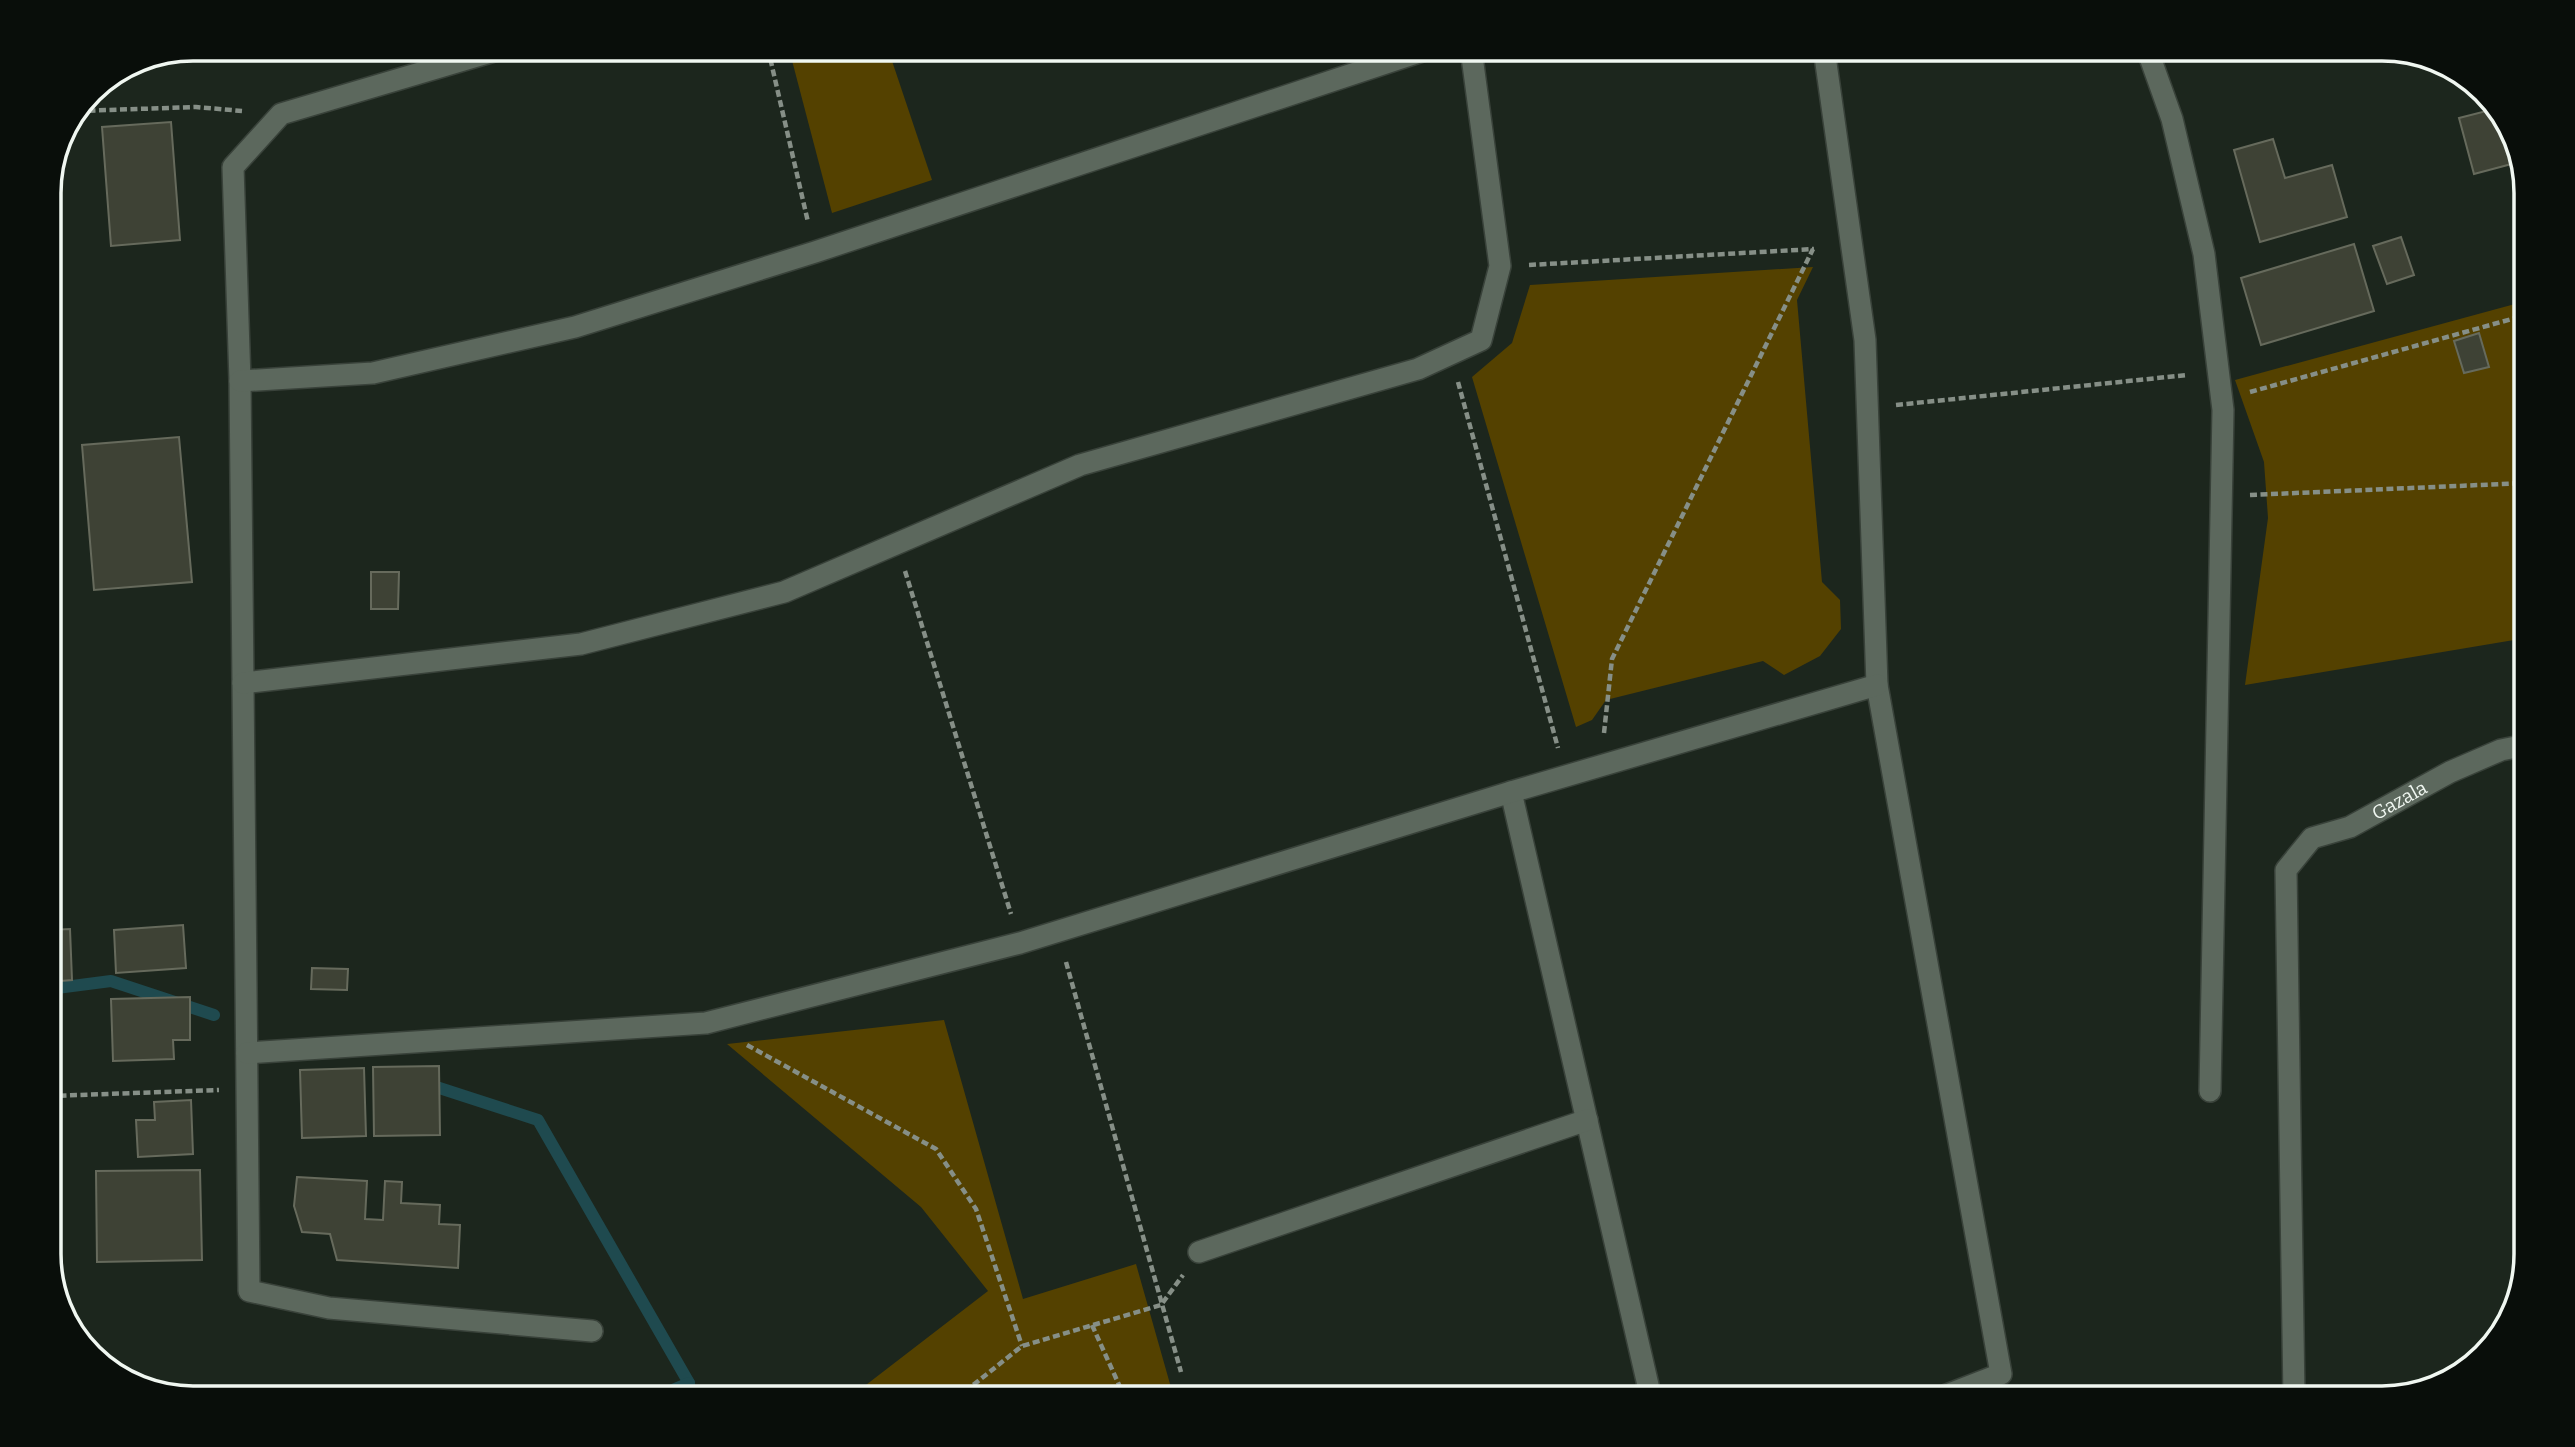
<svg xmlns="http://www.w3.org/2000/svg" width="2575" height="1447" font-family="Bitter,serif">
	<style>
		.green { fill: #544100 }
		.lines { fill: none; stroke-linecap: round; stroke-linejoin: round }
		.stream { stroke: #1f4a4f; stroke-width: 12 }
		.building { fill: #3e4235; stroke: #666a5c; stroke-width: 2 }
		.street-casing { stroke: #39423a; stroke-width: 24 }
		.path { stroke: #868f87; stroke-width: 4.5; stroke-dasharray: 7 3.5; stroke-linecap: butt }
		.street { stroke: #5c685d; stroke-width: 21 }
		.labels { text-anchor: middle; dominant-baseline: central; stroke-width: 7; stroke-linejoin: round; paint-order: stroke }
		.street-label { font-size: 19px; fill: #f0f7f1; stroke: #090e0a }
		.rim { fill: none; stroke: #f0f7f1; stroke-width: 3.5 }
	</style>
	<rect width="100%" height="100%" fill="#1c261d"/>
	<g class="green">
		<polygon points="789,49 888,49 932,180 832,213"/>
		<polygon points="1813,267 1797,300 1822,582 1840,600 1841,629 1820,656 1784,675 1763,661 1606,700 1592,720 1576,727 1472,377 1512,343 1530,285"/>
		<polygon points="2526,301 2526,638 2245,685 2268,518 2264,462 2235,380"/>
		<polygon points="944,1020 1023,1299 1136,1264 1174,1398 849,1398 988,1291 921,1207 727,1044"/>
	</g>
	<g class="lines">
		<g class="stream">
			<polyline points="49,989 111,981 214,1015"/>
			<polyline points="424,1083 538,1120 689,1383 690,1398"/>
			<polyline points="654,1398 689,1383"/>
		</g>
	</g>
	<g class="building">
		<polygon points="2494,109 2506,121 2519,162 2474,174 2459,118"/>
		<polygon points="171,122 180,240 111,246 102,127"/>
		<polygon points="2273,139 2285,178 2332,165 2347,217 2260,242 2234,150"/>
		<polygon points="2401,237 2414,275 2387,284 2373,246"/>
		<polygon points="2354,244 2374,311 2261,345 2241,278"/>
		<polygon points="2479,333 2489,367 2464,373 2454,341"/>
		<polygon points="179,437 192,582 94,590 82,445"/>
		<polygon points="371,572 399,572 398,609 371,609"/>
		<polygon points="183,925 186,968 116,973 114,930"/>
		<polygon points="70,929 72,980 49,982 49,930"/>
		<polygon points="312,968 348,969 347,990 311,989"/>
		<polygon points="49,990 52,990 58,1064 49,1064"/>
		<polygon points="190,997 190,1040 173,1040 174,1059 113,1061 111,999"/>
		<polygon points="439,1066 440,1135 374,1136 373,1067"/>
		<polygon points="364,1068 366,1136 302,1138 300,1070"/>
		<polygon points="191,1100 193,1154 138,1157 136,1120 155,1120 154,1102"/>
		<polygon points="200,1170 202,1260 97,1262 96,1171"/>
		<polygon points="297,1177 367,1181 365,1219 383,1220 385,1181 402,1182 401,1203 440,1205 439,1224 460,1225 458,1268 337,1260 330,1234 302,1232 294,1206"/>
	</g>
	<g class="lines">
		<defs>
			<g id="street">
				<polyline points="501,49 281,114 233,167 240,381 249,1291 329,1308 592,1331"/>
				<polyline points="1824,49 1865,340 1877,685 2001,1374 1939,1398"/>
				<polyline points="2147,49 2172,119 2204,254 2223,410 2210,1091"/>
				<polyline points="240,381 373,373 575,327 815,252 1428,49"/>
				<polyline points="243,683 581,644 784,592 1080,465 1418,369 1481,340 1500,266 1471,49"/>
				<polyline points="1511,792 1651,1398"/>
				<polyline points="247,1053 706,1023 1020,943 1511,792 1877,685"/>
				<polyline points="1199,1252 1587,1120"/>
				<path id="s1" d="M2294,1398L2286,870L2312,838L2350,827L2450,772L2501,750L2526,745"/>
			</g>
		</defs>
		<use href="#street" class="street-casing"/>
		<g class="path">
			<polyline points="768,49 808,222"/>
			<polyline points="78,111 196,107 242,111"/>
			<polyline points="1529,265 1814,249"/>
			<polyline points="1458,382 1558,748"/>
			<polyline points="2250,392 2526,315"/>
			<polyline points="1896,405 2187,375"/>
			<polyline points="2250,495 2526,483"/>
			<polyline points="905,571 1011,914"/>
			<polyline points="1604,733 1612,659 1813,249"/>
			<polyline points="1066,962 1181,1372"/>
			<polyline points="747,1045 936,1149 976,1209 1022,1346"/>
			<polyline points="49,1096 219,1090"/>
			<polyline points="1092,1325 1125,1398"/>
			<polyline points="957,1398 1022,1346 1161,1305 1183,1275"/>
		</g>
		<use href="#street" class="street"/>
	</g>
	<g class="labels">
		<g class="street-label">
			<text stroke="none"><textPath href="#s1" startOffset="665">Gazala</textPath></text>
		</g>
	</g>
	<path d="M0 0H2575V1447H0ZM193 61H2382A132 132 0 0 1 2514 193V1254A132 132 0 0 1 2382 1386H193A132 132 0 0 1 61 1254V193A132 132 0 0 1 193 61Z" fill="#090e0a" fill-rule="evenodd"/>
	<path class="rim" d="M193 61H2382A132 132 0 0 1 2514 193V1254A132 132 0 0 1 2382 1386H193A132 132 0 0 1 61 1254V193A132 132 0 0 1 193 61Z"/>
</svg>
